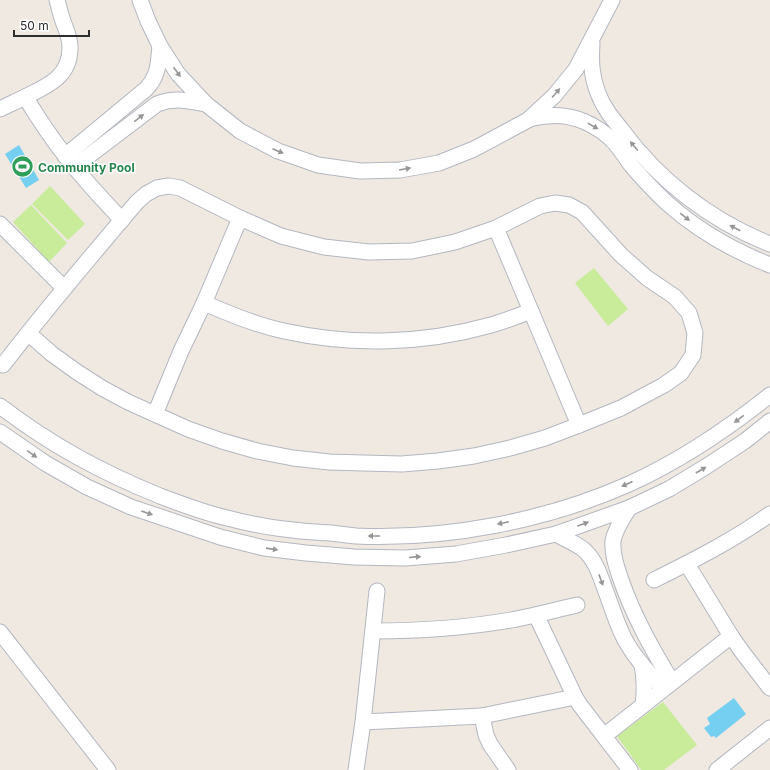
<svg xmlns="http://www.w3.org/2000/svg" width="770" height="770" font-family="Inter,sans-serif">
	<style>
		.pitch { fill: #c9ec9a }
		.water { fill: #75cff0 }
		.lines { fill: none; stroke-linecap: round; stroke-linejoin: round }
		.minor-casing { stroke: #b4b7c1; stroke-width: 17 }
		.minor { stroke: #fff; stroke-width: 15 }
		.oneway { fill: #969696 }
		.labels { text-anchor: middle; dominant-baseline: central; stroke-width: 3; stroke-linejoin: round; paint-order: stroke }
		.leisure-label { font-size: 12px; font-weight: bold; fill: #27864d; stroke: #fff; text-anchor: start }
	</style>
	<rect width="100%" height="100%" fill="#efe9e1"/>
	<g class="pitch">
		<polygon points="50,186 85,224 68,240 32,204"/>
		<polygon points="31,205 67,243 49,262 13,222"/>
		<polygon points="594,268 628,309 608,326 575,283"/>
		<polygon points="663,702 697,745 664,770 641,770 617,736"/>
	</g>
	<g class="water">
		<polygon points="19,145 39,180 26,188 5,154"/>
		<polygon points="734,698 746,714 716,738 714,736 711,737 704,728 710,724 707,718"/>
	</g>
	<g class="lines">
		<defs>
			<g id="minor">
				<polyline points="140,0 148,21 160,46 178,74 206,104 240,131 278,151 318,165 360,171 400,170 439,163 474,149 528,120 554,96 576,69 612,0"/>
				<path d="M592,43C591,61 591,75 598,93C603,107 612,118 621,129C658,180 711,221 770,244"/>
				<path d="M25,97C38,117 50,137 65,155C82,178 102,199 122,220"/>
				<path d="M0,109C8,105 17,101 25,97C47,86 70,77 70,48C70,40 67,31 64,24C61,16 59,8 57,0"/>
				<path d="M529,119C535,118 541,116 547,116C573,113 598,125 615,143C621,150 626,158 631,165C642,178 654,191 667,203C697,230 732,250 770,265"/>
				<path d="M65,156L146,89C159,75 158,64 160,46"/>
				<path d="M74,167L157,104C176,97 188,101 206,104"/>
				<polyline points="0,224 64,288"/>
				<polyline points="496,228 579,425"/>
				<path d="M204,303C230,314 256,325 284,331C352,346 424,344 491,325C505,321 518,316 531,311"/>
				<path d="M3,365C46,309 91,256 137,202L146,194L157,188L169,186L180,188L240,218L281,236L324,247L369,252L412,251L455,242L496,228L540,206L555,203L569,205L582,212L621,255L647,278L675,297L689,313L695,333L693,355L681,373L664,385L621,408L579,425L545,438L510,448L474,456L438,461L402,464L363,463L329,462L293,458L257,451L222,441L188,429L128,402L102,388L77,372L52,354L28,333"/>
				<path d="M0,406C51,445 101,472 160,496C181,504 202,512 223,517C246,523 270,528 293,530C306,532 318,532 331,533C339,534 347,535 356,536C446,540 546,521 629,484C680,461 726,430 770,395"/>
				<polyline points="155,414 181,351 204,303 240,218"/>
				<polyline points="0,432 45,463 87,487 131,507 220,537 264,548 306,553 354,557 405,558 456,554 506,545 556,534 629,508 669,489 707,466 745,441 770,421"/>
				<path d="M629,508C623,518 615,529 613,541C612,555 617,568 621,580C634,617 652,649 672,682"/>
				<path d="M556,534C565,539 575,543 583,549C595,559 600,575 605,589C611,605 616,622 624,638C634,657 649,673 663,689"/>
				<polyline points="687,564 731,636 743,653 770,688"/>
				<path d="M654,580C694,560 734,540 770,514"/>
				<polyline points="536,615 575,697 580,705 630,770"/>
				<path d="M373,631C419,631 465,628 511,620C533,616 555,610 577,605"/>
				<polyline points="0,632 108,770"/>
				<path d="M642,665C645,680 645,690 643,705"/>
				<polyline points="482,716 486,735 490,744 508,770"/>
				<polyline points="363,722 482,716 575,697"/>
				<polyline points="604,736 731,636"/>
				<polyline points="356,770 363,722 377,591"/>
				<polyline points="717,770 770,728"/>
			</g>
		</defs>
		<use href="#minor" class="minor-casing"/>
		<use href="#minor" class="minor"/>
	</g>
	<defs><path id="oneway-solid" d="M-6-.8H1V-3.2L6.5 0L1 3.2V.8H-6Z"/></defs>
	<g class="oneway">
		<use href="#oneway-solid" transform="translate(177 72) rotate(55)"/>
		<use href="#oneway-solid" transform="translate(556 93) rotate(-49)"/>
		<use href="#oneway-solid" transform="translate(139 118) rotate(-37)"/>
		<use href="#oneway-solid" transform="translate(593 126) rotate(29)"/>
		<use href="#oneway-solid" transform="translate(634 146) rotate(-130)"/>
		<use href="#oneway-solid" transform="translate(278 151) rotate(23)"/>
		<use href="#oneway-solid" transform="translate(405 169) rotate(-10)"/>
		<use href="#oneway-solid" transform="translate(685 217) rotate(39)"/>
		<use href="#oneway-solid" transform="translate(735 228) rotate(-152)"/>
		<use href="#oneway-solid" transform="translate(739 419) rotate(143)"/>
		<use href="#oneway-solid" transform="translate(32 454) rotate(34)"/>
		<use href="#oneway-solid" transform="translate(701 470) rotate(-30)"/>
		<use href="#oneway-solid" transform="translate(627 484) rotate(156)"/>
		<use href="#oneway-solid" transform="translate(147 513) rotate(19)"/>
		<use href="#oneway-solid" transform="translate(503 523) rotate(168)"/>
		<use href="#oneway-solid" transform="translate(583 524) rotate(-20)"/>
		<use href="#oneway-solid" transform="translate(374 536) rotate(-180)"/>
		<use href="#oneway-solid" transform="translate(272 549) rotate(8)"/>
		<use href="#oneway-solid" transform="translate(415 557) rotate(-5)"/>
		<use href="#oneway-solid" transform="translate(601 580) rotate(70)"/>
	</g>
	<defs>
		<symbol id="stadium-disc" viewBox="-11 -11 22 22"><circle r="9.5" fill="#2e9e5b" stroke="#fff"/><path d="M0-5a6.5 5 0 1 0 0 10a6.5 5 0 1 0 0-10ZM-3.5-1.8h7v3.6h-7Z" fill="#fff"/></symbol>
	</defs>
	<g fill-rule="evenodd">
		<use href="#stadium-disc" x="10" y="154" width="25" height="25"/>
	</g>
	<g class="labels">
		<g class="leisure-label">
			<text x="38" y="167">Community Pool</text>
		</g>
	</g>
	<path d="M14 30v6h75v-6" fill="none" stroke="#2e2e2e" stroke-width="2"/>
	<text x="20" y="30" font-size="12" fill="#2e2e2e" stroke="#ffffff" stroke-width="3" paint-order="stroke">50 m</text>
</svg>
